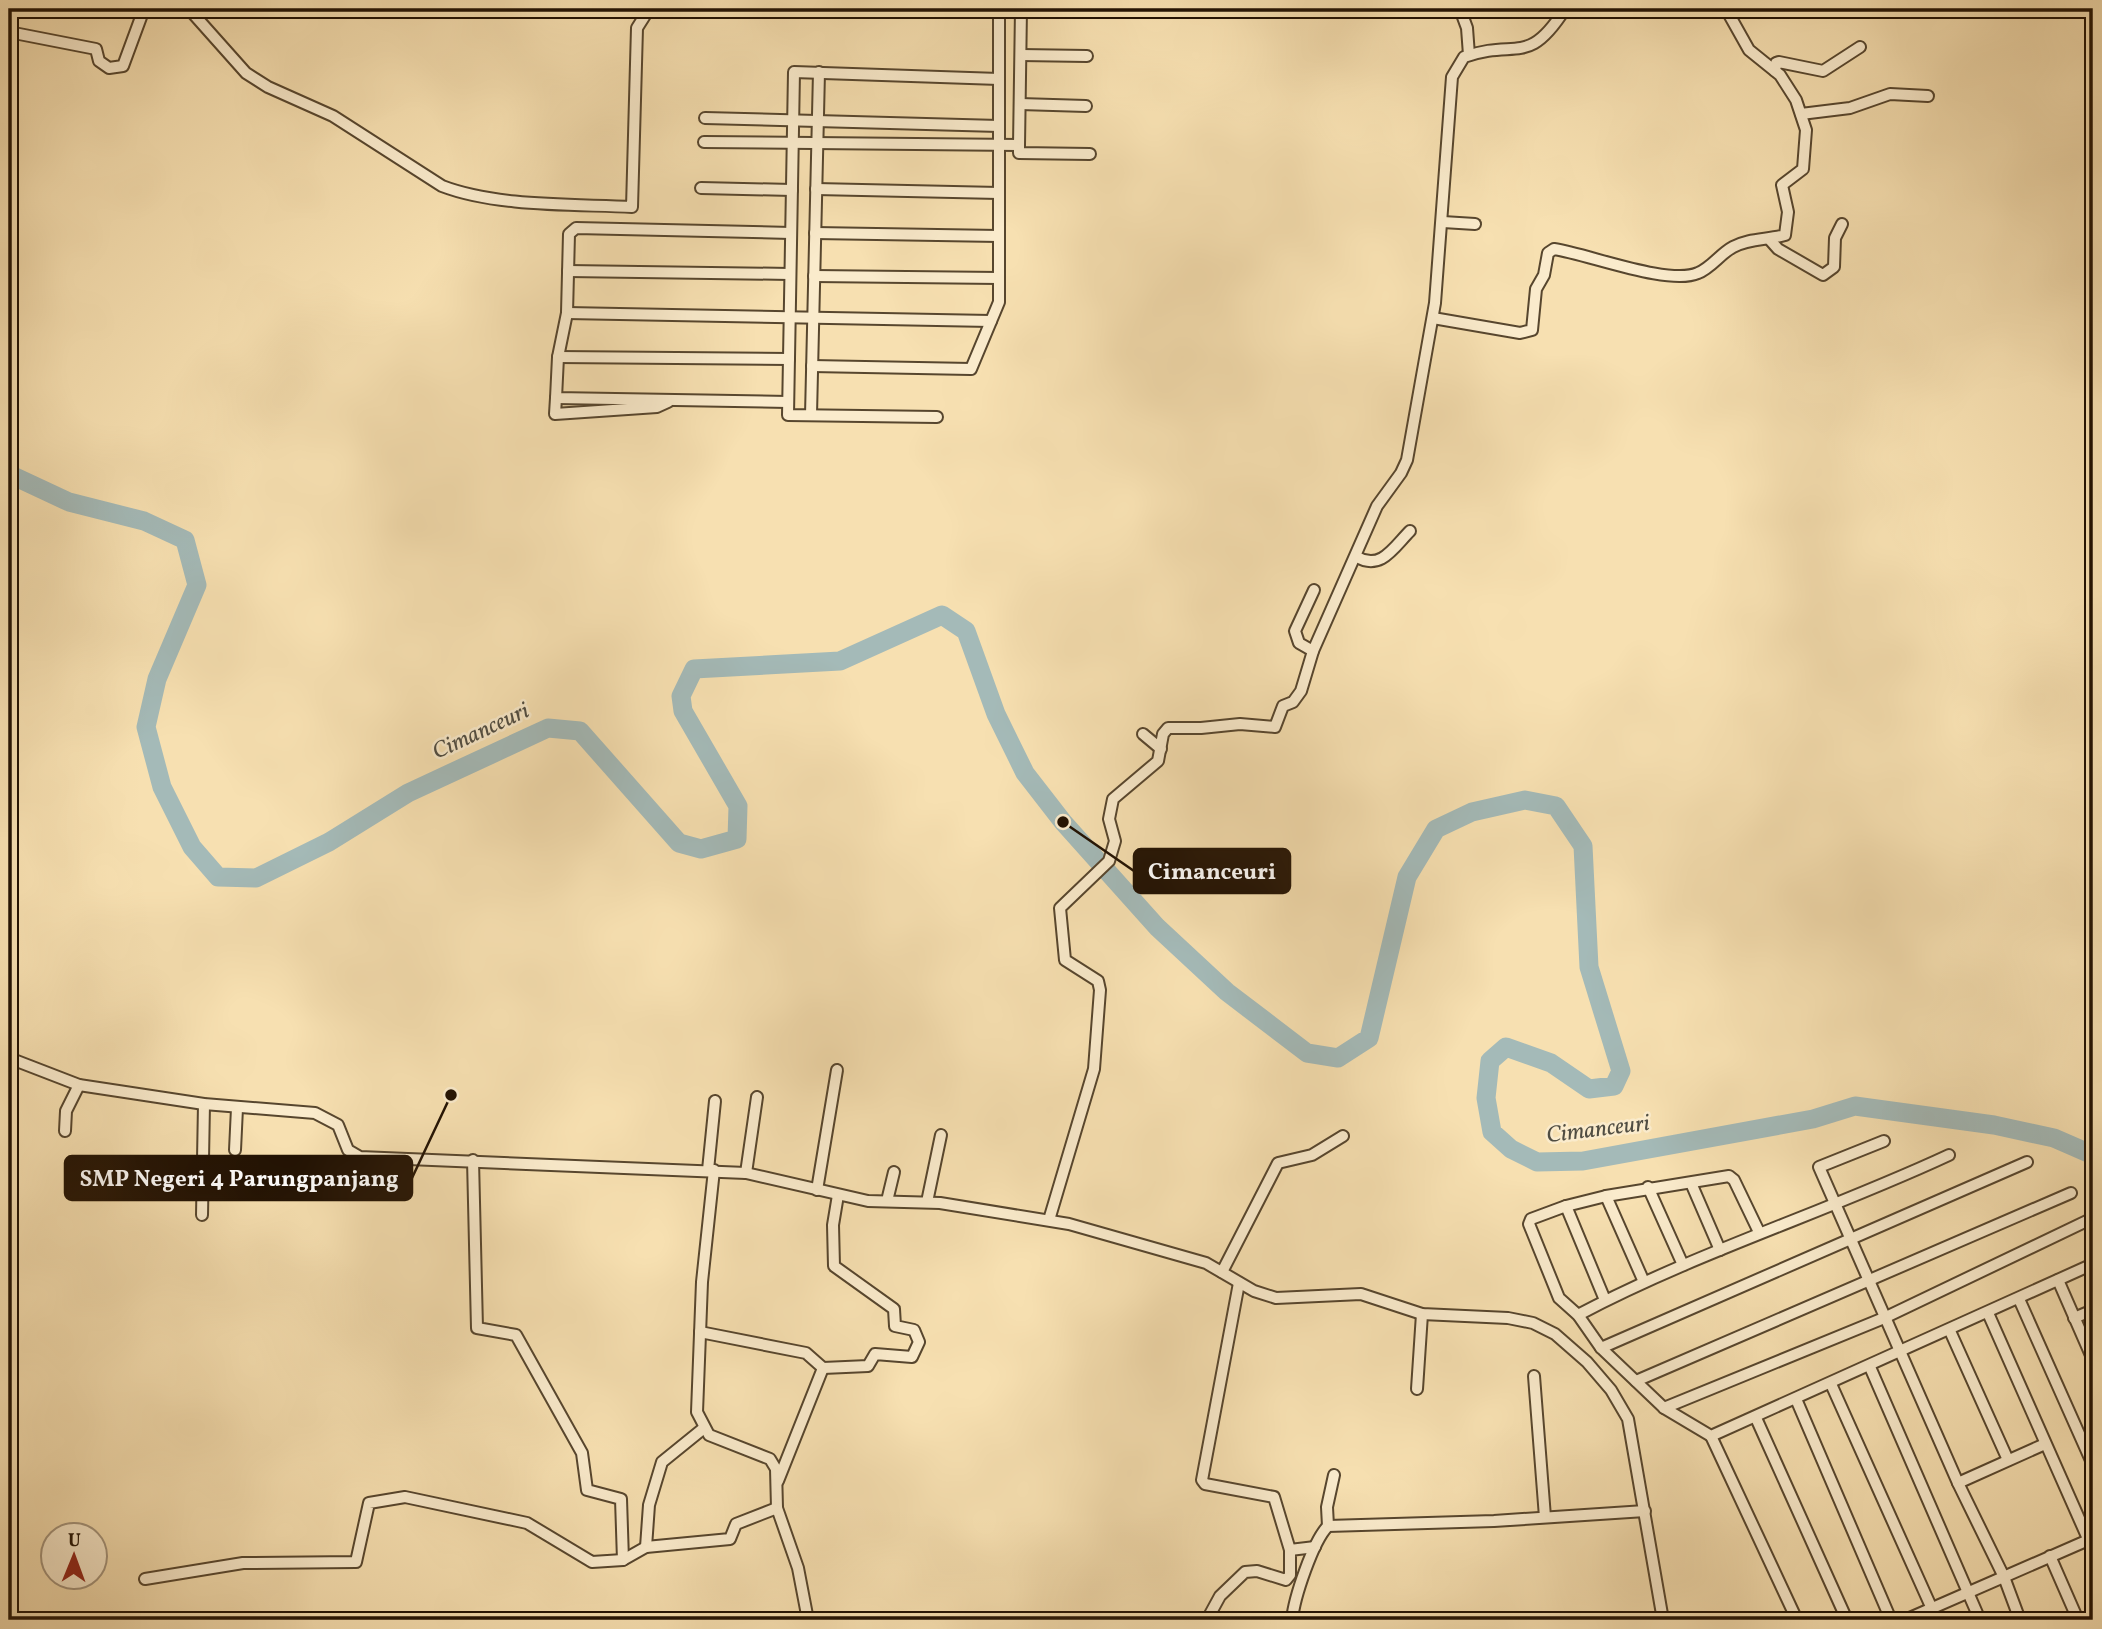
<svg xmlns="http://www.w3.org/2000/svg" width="2102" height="1629" font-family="Vollkorn,serif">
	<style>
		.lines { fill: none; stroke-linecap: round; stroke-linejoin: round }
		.river { stroke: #a4bab8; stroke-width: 19 }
		.minor-casing { stroke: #57462e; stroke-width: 14 }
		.minor { stroke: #faebcc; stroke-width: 10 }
		.labels { text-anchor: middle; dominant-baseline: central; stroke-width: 5; stroke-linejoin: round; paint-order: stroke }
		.water-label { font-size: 23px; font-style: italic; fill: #504d42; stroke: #faebcc }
		.leader { fill: none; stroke: #221203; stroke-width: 2.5 }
		.callout-dot { fill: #221203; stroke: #faebcc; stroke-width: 2.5 }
		.callout { fill: #221203; stroke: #221203; stroke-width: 2.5 }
		.callout-label { font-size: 23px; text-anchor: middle; font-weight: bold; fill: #fff }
	</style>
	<rect width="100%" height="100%" fill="#f7e0b1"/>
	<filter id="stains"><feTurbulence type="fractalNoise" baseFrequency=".00286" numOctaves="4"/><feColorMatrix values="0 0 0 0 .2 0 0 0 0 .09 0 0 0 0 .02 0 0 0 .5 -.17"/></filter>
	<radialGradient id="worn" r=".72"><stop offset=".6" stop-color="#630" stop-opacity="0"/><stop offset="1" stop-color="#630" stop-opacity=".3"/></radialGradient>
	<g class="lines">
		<polyline class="river" points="9,474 69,502 144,521 185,540 197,585 157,679 146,727 162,787 192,847 218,877 256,878 329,842 408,793 548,728 580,731 679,843 701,849 737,839 738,806 683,711 681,696 694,669 840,661 942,615 966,631 996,714 1025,773 1063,822 1157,927 1227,992 1307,1053 1338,1058 1369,1038 1407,877 1436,829 1472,812 1525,800 1556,806 1583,846 1589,967 1621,1071 1614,1086 1589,1089 1551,1063 1506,1047 1490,1061 1486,1098 1492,1132 1511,1149 1537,1162 1583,1161 1813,1119 1855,1106 1994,1125 2054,1138 2093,1155"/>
		<defs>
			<g id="minor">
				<path d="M189,9L246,73L268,87L333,116L442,186C497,207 574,204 632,207L637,28L649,9"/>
				<polyline points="1460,9 1467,28 1469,55"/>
				<polyline points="9,32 96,49 99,61 109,68 123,66 144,9"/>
				<polyline points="1021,55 1087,56"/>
				<polyline points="1775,71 1776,63 1779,62 1823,71 1860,47"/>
				<polyline points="1020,104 1086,106"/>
				<polyline points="1801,114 1850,108 1890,94 1928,96"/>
				<polyline points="705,118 999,126"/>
				<polyline points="704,142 1019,145 1021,9"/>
				<polyline points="1019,145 1019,153 1090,154"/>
				<polyline points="701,188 792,190"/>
				<polyline points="816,189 999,193"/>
				<polyline points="1443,222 1475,224"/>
				<polyline points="815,233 999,236"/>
				<polyline points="1770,240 1778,249 1823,275 1834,267 1835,238 1842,224"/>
				<polyline points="568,271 790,274"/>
				<polyline points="814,276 999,278"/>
				<polyline points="567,313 991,321"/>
				<path d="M1433,318L1520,333L1532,330L1536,289L1544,275L1548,253L1554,249C1588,254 1669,286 1698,273C1711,268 1720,254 1733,247C1749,238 1768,240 1785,235L1788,212L1782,185L1803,169L1806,130L1796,100L1780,75L1749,50L1726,9"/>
				<polyline points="558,357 789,359"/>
				<polyline points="812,366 971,369 999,302 999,9"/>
				<polyline points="556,398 555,414 657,407 668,402"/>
				<polyline points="788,402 556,398 558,357 567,313 569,234 576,228 791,233"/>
				<polyline points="811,415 819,72"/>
				<polyline points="937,417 788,415 794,72 999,79"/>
				<path d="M1357,557C1381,571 1394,547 1410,531"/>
				<polyline points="1313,651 1299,643 1295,631 1314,590"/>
				<polyline points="1143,734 1161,749"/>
				<polyline points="9,1058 79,1085 204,1104 315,1113 338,1125 348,1150 360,1157 746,1173 868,1201 940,1203 1069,1224 1206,1263 1254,1291 1276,1298 1361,1294 1422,1314 1508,1318 1533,1323 1555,1334 1587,1362 1611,1390 1628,1419 1663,1620"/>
				<polyline points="65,1131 66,1111 79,1085"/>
				<polyline points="1884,1141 1819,1167 1958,1483 2004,1577 2020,1620"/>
				<polyline points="235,1150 237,1108"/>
				<polyline points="473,1160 477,1328 516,1335 582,1453 587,1490 621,1499 623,1560"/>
				<polyline points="708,1170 715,1101"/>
				<polyline points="714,1170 702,1282 697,1412 709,1435 770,1459 776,1469 777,1508 798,1568 808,1620"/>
				<polyline points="746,1173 757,1097"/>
				<polyline points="1691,1183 1720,1250"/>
				<polyline points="1648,1187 1683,1265"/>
				<polyline points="817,1190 837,1070"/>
				<polyline points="887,1201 894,1172"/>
				<polyline points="927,1202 941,1135"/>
				<polyline points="1566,1206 1531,1219 1529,1224 1559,1298 1578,1315 1601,1348 1664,1408 1711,1436 2093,1264"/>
				<polyline points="202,1215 204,1104"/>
				<path d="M1049,1220L1094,1069L1100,990L1098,981L1065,960L1060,908L1109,861L1115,841L1109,819L1113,799L1158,761L1163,734L1168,728H1201L1240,724L1275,727L1283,706L1293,702L1301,691L1313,651L1377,506L1401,473L1407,460L1435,303L1452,77L1464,57C1517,38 1527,68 1565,9"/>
				<polyline points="1222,1272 1278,1163 1312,1155 1343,1136"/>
				<polyline points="2058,1280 2093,1360"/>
				<polyline points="1644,1282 1606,1196 1729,1176 1734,1180 1759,1232"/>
				<polyline points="1239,1283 1202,1480 1205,1484 1274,1497 1290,1550"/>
				<polyline points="2019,1299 2093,1465"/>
				<polyline points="1605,1300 1566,1206 1606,1196"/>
				<polyline points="1988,1313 2093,1550"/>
				<path d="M1578,1315C1697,1252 1827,1212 1949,1155"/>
				<polyline points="2074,1318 2093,1310"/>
				<polyline points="1950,1331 2008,1460"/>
				<polyline points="700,1332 806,1353 823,1368 778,1481"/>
				<polyline points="1601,1348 2027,1162"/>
				<polyline points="1870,1367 1980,1620"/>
				<polyline points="823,1368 868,1366 875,1354 912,1357 919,1342 914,1330 895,1326 894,1309 834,1266 833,1225 838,1195"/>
				<polyline points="1534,1376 1545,1517"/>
				<polyline points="1636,1381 2071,1193"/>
				<polyline points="1831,1384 1937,1620"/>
				<polyline points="1417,1389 1422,1314"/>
				<polyline points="1796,1399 1891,1620"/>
				<polyline points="1664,1408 1884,1318 2093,1218"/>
				<polyline points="1756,1418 1847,1620"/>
				<polyline points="1711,1436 1797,1620"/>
				<polyline points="1958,1483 2045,1444"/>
				<polyline points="1328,1526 1327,1507 1334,1475"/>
				<polyline points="646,1547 649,1505 662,1462 704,1428"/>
				<polyline points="2050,1556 2078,1620"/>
				<polyline points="145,1579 243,1563 356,1562 369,1503 405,1497 527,1523 592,1562 623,1560 646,1547 730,1539 736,1524 777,1508"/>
				<polyline points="1208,1618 1220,1596 1245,1572 1257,1571 1286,1580 1290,1575 1290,1550 1315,1547"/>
				<path d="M1292,1620C1294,1598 1313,1541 1328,1526L1494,1521L1645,1511"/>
				<polyline points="1905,1620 2093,1538"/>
			</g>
		</defs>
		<use href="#minor" class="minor-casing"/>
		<use href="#minor" class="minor"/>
	</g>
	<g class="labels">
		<g class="water-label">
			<text transform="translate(481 732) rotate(-25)">Cimanceuri</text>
			<text transform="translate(1598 1130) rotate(-7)">Cimanceuri</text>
		</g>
	</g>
	<path class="leader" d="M1063 822L1134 871M451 1095L412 1178"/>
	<g class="callout-dot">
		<circle cx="1063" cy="822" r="7"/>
		<circle cx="451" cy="1095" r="7"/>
	</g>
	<g class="callout">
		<rect x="1134" y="849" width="156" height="44" rx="7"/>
		<rect x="65" y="1156" width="347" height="44" rx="7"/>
	</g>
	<g class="callout-label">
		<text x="1212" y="879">Cimanceuri</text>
		<text x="239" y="1186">SMP Negeri 4 Parungpanjang</text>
	</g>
	<rect width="2102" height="1629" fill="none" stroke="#f7e0b1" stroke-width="35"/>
	<rect x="10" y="10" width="2081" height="1608" fill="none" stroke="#221203" stroke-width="3.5"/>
	<rect x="18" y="18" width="2067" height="1594" fill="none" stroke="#221203" stroke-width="2"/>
	<g transform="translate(74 1556) rotate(1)"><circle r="33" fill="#faebcc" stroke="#a4947c" stroke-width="2"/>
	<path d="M0-5L12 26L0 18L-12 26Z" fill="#8f2418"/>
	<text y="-10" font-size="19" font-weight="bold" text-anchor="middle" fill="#221203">U</text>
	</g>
	<rect width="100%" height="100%" filter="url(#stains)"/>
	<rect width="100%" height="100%" fill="url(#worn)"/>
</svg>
